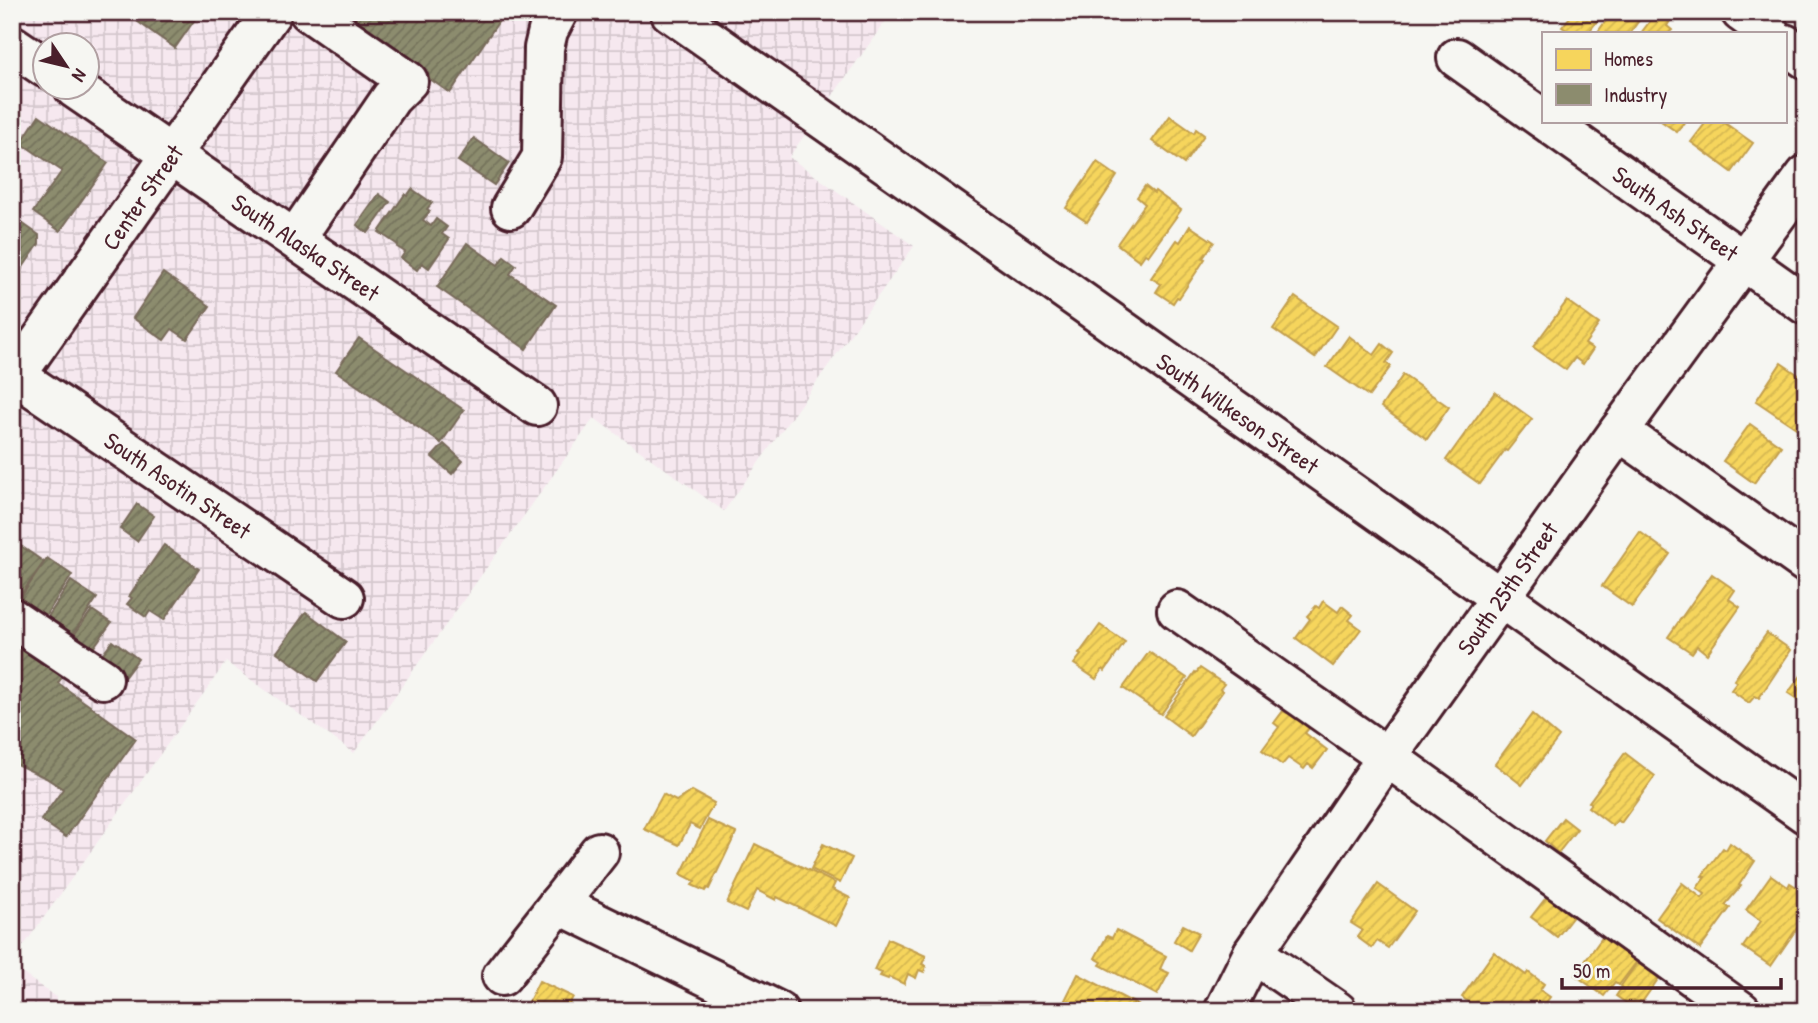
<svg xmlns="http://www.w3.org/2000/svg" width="1818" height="1023" font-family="'Patrick Hand',sans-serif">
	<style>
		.industrial { fill: url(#industrial-grid); fill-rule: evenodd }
		.homes { fill: url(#homes-hatch); stroke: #c29e4d; stroke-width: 2 }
		.industry { fill: url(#industry-hatch); stroke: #786b5a; stroke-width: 2 }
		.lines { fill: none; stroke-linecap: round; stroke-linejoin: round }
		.minor-casing { stroke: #4a1f2b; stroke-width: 44 }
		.major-casing { stroke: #4a1f2b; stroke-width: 44 }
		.minor { stroke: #f6f6f2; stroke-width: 38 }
		.major { stroke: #f6f6f2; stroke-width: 38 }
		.labels { text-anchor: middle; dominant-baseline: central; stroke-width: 7; stroke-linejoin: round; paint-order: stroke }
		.street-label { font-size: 24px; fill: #4a1f2b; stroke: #f6f6f2 }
	</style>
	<defs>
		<pattern id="industrial-grid" width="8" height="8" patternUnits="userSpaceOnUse" patternTransform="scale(1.75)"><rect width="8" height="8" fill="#f6e8ef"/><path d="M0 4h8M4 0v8" fill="none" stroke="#d4c7cd"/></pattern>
		<pattern id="homes-hatch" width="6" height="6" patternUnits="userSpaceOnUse" patternTransform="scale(1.75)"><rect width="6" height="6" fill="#f6d55c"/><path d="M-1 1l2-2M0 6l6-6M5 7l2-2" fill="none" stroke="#d4b650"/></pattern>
		<pattern id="industry-hatch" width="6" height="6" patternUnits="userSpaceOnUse" patternTransform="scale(1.75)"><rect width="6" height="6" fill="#8c8c6e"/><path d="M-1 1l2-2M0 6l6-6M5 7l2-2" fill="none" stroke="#74725b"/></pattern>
	</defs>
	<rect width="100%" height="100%" fill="#f6f6f2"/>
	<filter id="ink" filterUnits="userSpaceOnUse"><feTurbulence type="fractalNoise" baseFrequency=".0143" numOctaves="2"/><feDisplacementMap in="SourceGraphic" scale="14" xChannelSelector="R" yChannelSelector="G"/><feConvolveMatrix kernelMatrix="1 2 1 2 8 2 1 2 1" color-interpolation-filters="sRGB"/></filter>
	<g filter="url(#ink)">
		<g class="industrial">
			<path d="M12,12H892L789,157L914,246L724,511L594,418L354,753L226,662L12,962ZM46,46H88V88H46Z"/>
			<polygon points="12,966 57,998 48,1011 12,1011"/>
		</g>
		<g class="homes">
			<polygon points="1574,12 1604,12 1588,33 1571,33 1562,27"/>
			<polygon points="1612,12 1645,12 1630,33 1597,33"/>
			<polygon points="1657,12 1667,12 1673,16 1667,26 1672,30 1669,33 1641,33"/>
			<polygon points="1170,116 1194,133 1196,129 1204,135 1184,164 1152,141"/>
			<polygon points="1661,121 1685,121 1677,132"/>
			<polygon points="1707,121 1722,121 1753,143 1732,172 1691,142"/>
			<polygon points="1097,162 1117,176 1087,222 1066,208"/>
			<polygon points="1145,186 1154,193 1155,191 1181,210 1148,256 1145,254 1140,261 1117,244 1145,204 1137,197"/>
			<polygon points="1190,226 1214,242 1203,258 1205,259 1179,298 1177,297 1173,303 1156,292 1161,284 1151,278 1177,240 1180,242"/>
			<polygon points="1295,297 1337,326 1315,358 1273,329"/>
			<polygon points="1567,301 1599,324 1585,344 1593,349 1583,364 1575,358 1566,370 1533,347"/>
			<polygon points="1349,336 1374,355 1382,344 1393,353 1386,363 1391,366 1369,396 1327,367"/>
			<polygon points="1781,363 1806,380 1806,414 1796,428 1756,401"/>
			<polygon points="1403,375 1449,407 1427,439 1381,407"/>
			<polygon points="1495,392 1532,419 1507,451 1505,450 1480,484 1446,460"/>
			<polygon points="1750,424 1781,446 1754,483 1723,461"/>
			<polygon points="1640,532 1670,554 1632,607 1602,586"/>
			<polygon points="1712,574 1735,590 1729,599 1740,607 1707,654 1697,646 1692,653 1668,637"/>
			<polygon points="1806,588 1806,604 1799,599"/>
			<polygon points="1323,601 1338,612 1342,606 1353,615 1349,620 1361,629 1333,666 1296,638 1310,619 1307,616 1316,606 1319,608"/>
			<polygon points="1100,625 1125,642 1105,671 1103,669 1096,679 1074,664 1081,655 1079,654"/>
			<polygon points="1767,633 1791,650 1759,698 1755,696 1749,703 1731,690 1737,682 1734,680"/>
			<polygon points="1149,652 1187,678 1161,714 1123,688"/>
			<polygon points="1200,668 1224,684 1220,689 1223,691 1191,736 1164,716 1195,672 1196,673"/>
			<polygon points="1806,669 1806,705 1788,693"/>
			<polygon points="1293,706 1314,722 1305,733 1327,750 1313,768 1308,764 1304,769 1288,758 1282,765 1262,750 1279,727 1274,723 1283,711 1287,713"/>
			<polygon points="1532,714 1559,737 1522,785 1495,764"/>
			<polygon points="1625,753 1655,776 1621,823 1618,820 1613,826 1588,807 1591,803 1589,802"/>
			<polygon points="692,791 714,803 700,829 690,824 679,845 644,829 663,794 676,801"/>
			<polygon points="1563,818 1577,829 1558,853 1545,841"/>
			<polygon points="708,820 736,833 709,889 707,888 705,891 692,885 695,881 681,874"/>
			<polygon points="1730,843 1755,861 1739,885 1741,886 1725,905 1730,908 1700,949 1657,918 1682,883 1702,898 1705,894 1697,888 1705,877 1702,876 1723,848 1726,850"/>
			<polygon points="755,844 835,883 832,889 850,898 836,926 777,897 776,900 757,890 746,912 727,903"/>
			<polygon points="823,844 852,858 840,883 811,869"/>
			<polygon points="1771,875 1788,887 1790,883 1806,893 1806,915 1771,966 1743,947 1761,921 1746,910"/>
			<polygon points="1378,884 1415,911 1388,948 1377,941 1372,948 1357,937 1362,930 1351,923"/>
			<polygon points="1552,890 1578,910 1557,937 1531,917"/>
			<polygon points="1183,925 1199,933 1189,950 1174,941"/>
			<polygon points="1116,930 1166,956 1160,969 1169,973 1157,995 1100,965 1102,962 1095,958 1107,936 1112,938"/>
			<polygon points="1607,931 1641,956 1619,985 1615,982 1604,996 1575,975"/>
			<polygon points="888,939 926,956 922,964 926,966 924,972 919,970 916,978 908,974 904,984 889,977 888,979 880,976 882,973 874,970"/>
			<polygon points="1494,952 1526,975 1528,972 1544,984 1540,990 1550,997 1540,1011 1480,1011 1462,997"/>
			<polygon points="1639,960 1661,975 1642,1002 1640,1001 1635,1009 1616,996 1622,987 1621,986"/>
			<polygon points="1806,973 1806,989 1798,983"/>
			<polygon points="1078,974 1149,1011 1071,1011 1062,1006"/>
			<polygon points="539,981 573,997 566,1010 556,1005 553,1011 524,1011"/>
		</g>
		<g class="industry">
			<polygon points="124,12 200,12 175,48"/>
			<polygon points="345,12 505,12 450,93 342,17"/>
			<polygon points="39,115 108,163 60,231 33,212 62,171 21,143"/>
			<polygon points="474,138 509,163 494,185 458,161"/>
			<polygon points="412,189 432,203 427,209 430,211 423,220 431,226 436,219 447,227 442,234 449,239 429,268 422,263 417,270 401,258 405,252 397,247 398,245 379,232 405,194 407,196"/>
			<polygon points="379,194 390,202 368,233 357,225"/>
			<polygon points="12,216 39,235 39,244 12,283"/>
			<polygon points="467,243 498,265 504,256 516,265 510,274 556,305 526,349 437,287"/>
			<polygon points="163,273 210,306 187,339 172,329 164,340 133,318"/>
			<polygon points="359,338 464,410 441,443 336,371"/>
			<polygon points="444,444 463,461 452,474 432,457"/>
			<polygon points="137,504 154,516 137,541 120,529"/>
			<polygon points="18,544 44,562 17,600 13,598 12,599 12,553"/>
			<polygon points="164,545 199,569 164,620 150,611 146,617 127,604 132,598 129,596"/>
			<polygon points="47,558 72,575 44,618 19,600"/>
			<polygon points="71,581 97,598 71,637 46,620"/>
			<polygon points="92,610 111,623 93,648 74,635"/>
			<polygon points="306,612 346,642 317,681 277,652"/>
			<polygon points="12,638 67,670 58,683 136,739 66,837 41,820 63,789 46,778 12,762"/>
			<polygon points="112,641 116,644 117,643 138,659 123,679 98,660"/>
		</g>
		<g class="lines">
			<defs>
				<g id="minor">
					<polyline points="670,12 1050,279 1806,814"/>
					<polyline points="1741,12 1770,33"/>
					<polyline points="1785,44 1806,59"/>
					<polyline points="12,45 46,68"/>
					<polyline points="1457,58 1543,119"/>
					<polyline points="74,88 537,406"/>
					<polyline points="1546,121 1806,305"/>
					<polyline points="511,208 542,157 544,48 548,31 558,12"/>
					<polyline points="295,239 391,98 408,81 309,12"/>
					<polyline points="12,373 344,598"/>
					<polyline points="1619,431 1806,563"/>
					<polyline points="1177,610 1387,757 1741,1011"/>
					<polyline points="12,618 103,679"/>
					<polyline points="558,904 778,1011"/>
					<polyline points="1253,953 1337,1011"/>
					<polyline points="502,976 599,852"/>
					<polyline points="1224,1011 1253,953 1387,757 1619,431 1806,175"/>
				</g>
				<polyline id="major" points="12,381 272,12"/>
			</defs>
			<use href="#minor" class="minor-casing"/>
			<use href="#major" class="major-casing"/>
			<use href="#minor" class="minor"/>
			<use href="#major" class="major"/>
		</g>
	</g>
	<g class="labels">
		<g class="street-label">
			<text transform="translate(142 197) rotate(-55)">Center Street</text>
			<text transform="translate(1676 213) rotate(35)">South Ash Street</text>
			<text transform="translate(306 247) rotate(34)">South Alaska Street</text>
			<text transform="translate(1238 413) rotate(35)">South Wilkeson Street</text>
			<text transform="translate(178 485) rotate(34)">South Asotin Street</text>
			<text transform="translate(1507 588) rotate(-55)">South 25th Street</text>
		</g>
	</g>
	<rect width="1818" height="1023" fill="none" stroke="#f6f6f2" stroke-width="42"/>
	<rect x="21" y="21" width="1776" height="981" fill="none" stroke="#4a1f2b" stroke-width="2.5" filter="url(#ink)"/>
	<rect x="1542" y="32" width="245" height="91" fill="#f6f6f2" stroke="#b1a0a2" stroke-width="2"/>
	<rect x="1556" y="49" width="35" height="21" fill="#f6d55c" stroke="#b1a0a2" stroke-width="2"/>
	<text x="1604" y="66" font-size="21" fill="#4a1f2b">Homes</text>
	<rect x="1556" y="84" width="35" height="21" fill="#8c8c6e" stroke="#b1a0a2" stroke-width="2"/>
	<text x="1604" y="102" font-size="21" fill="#4a1f2b">Industry</text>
	<g transform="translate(66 66) rotate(125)"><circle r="33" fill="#f6f6f2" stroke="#b1a0a2" stroke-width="2"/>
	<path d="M0-5L12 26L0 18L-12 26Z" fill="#4a1f2b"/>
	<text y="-10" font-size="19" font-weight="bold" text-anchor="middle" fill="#4a1f2b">N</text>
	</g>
	<path d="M1562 978v10h219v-10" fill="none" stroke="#4a1f2b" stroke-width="3.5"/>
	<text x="1573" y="978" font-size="21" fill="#4a1f2b" stroke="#f6f6f2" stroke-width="5" paint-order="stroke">50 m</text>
</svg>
